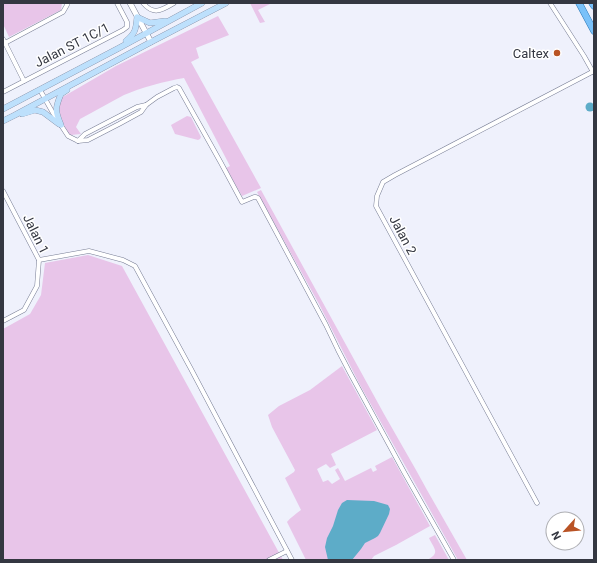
<svg xmlns="http://www.w3.org/2000/svg" width="597" height="563" font-family="Roboto,sans-serif">
	<style>
		.green { fill: #e8c5e9 }
		.water { fill: #5dacc8 }
		.lines { fill: none; stroke-linecap: round; stroke-linejoin: round }
		.minor-casing { stroke: #787e95; stroke-width: 5 }
		.tertiary-casing { stroke: #787e95; stroke-width: 6 }
		.secondary-casing { stroke: #787e95; stroke-width: 6 }
		.primary-casing { stroke: #2876b6; stroke-width: 7 }
		.minor { stroke: #fff; stroke-width: 4 }
		.tertiary { stroke: #fff; stroke-width: 5 }
		.secondary { stroke: #bde0fc; stroke-width: 5.5 }
		.primary { stroke: #7ac1f9; stroke-width: 6 }
		.poi-dot { fill: #b95325; stroke: #fff; stroke-width: 1.5 }
		.labels { text-anchor: middle; dominant-baseline: central; stroke-width: 3; stroke-linejoin: round; paint-order: stroke }
		.street-label { font-size: 13px; fill: #343741; stroke: #fff }
		.poi-label { font-size: 13px; fill: #343741; stroke: #fff; text-anchor: end }
	</style>
	<rect width="100%" height="100%" fill="#eff1fc"/>
	<g class="green">
		<polygon points="5,3 62,3 61,10 9,37 3,24 3,4"/>
		<polygon points="250,3 272,3 258,10 265,22 260,23"/>
		<path d="M218,16L229,35L196,48L199,58L191,62L261,188L242,196L226,168L230,166L184,78C166,81 140,88 124,95C109,103 95,111 80,119L76,127L81,134L71,135L68,133L59,115L58,104L61,98L116,66Z"/>
		<polygon points="187,116 191,117 201,137 200,139 198,140 175,134 171,125"/>
		<polygon points="261,190 384,414 416,470 427,490 467,560 458,560 360,385 319,304 257,192"/>
		<polygon points="88,255 122,266 283,560 3,560 3,329 30,314 41,295 45,263"/>
		<path d="M342,366L377,430L331,454L336,465L330,468L326,464L317,469L323,482L328,480L332,484L340,479L335,470L338,468L345,481L371,468L373,472L377,470L375,466L392,457L430,526L396,545L374,556L371,560H306L287,522C291,517 296,514 301,510L285,478L294,472L295,470L272,427L268,415L279,406L310,390Z"/>
		<path d="M435,535L449,560H427C441,553 434,549 429,538Z"/>
	</g>
	<g class="water">
		<circle cx="590" cy="107" r="4.5"/>
		<polygon points="347,500 374,501 388,505 390,509 389,514 380,533 378,536 375,538 365,543 361,549 352,560 328,560 325,547 327,538 333,526 338,510 342,503"/>
	</g>
	<g class="lines">
		<defs>
			<g id="minor">
				<path d="M143,3C154,16 162,10 174,3"/>
				<polyline points="550,3 584,56 593,72"/>
				<polyline points="3,39 24,81"/>
				<polyline points="5,43 63,12 67,5 67,3"/>
				<polyline points="40,90 53,113 68,136 78,141 88,140 119,124 141,112 146,105 157,97 174,88 177,87 179,88 221,163 242,202 254,197 256,197 258,198 326,325 338,350 350,373 404,472 454,560"/>
				<polyline points="3,92 123,30 127,27 127,22 117,3"/>
				<polyline points="78,141 85,134 137,107 146,105"/>
				<polyline points="3,191 39,260 37,286 24,310 3,321"/>
				<polyline points="39,260 89,251 123,260 135,266 191,369 292,560"/>
				<polyline points="537,503 376,206 377,196 383,182 395,175 594,71"/>
				<polyline points="269,560 287,551"/>
			</g>
			<polyline id="tertiary" points="130,3 151,42"/>
			<g id="secondary">
				<path d="M126,41C136,33 136,28 137,17L150,23L165,21"/>
				<polyline points="3,109 119,48 202,3"/>
				<polyline points="22,114 35,110 43,112 59,124"/>
				<polyline points="3,121 15,115 151,42 226,3"/>
				<path d="M61,125C55,111 55,108 61,94L67,90"/>
			</g>
			<g id="primary">
				<polyline points="579,3 594,31"/>
				<polyline points="592,3 594,6"/>
			</g>
		</defs>
		<use href="#minor" class="minor-casing"/>
		<use href="#tertiary" class="tertiary-casing"/>
		<use href="#secondary" class="secondary-casing"/>
		<use href="#primary" class="primary-casing"/>
		<use href="#minor" class="minor"/>
		<use href="#tertiary" class="tertiary"/>
		<use href="#secondary" class="secondary"/>
		<use href="#primary" class="primary"/>
	</g>
	<circle class="poi-dot" cx="557" cy="53" r="4"/>
	<g class="labels">
		<g class="street-label">
			<text transform="translate(72 45) rotate(-27)">Jalan ST 1C/1</text>
			<text transform="translate(36 234) rotate(64)">Jalan 1</text>
			<text transform="translate(403 235) rotate(62)">Jalan 2</text>
		</g>
		<g class="poi-label">
			<text x="549" y="53">Caltex</text>
		</g>
	</g>
	<rect width="597" height="563" fill="none" stroke="#343741" stroke-width="8"/>
	<g transform="translate(565 531) rotate(243)"><circle r="19" fill="#ffffff" stroke="#aeafb3"/>
	<path d="M0-3L7 15L0 10L-7 15Z" fill="#b95325"/>
	<text y="-6" font-size="11" font-weight="bold" text-anchor="middle" fill="#343741">N</text>
	</g>
</svg>
